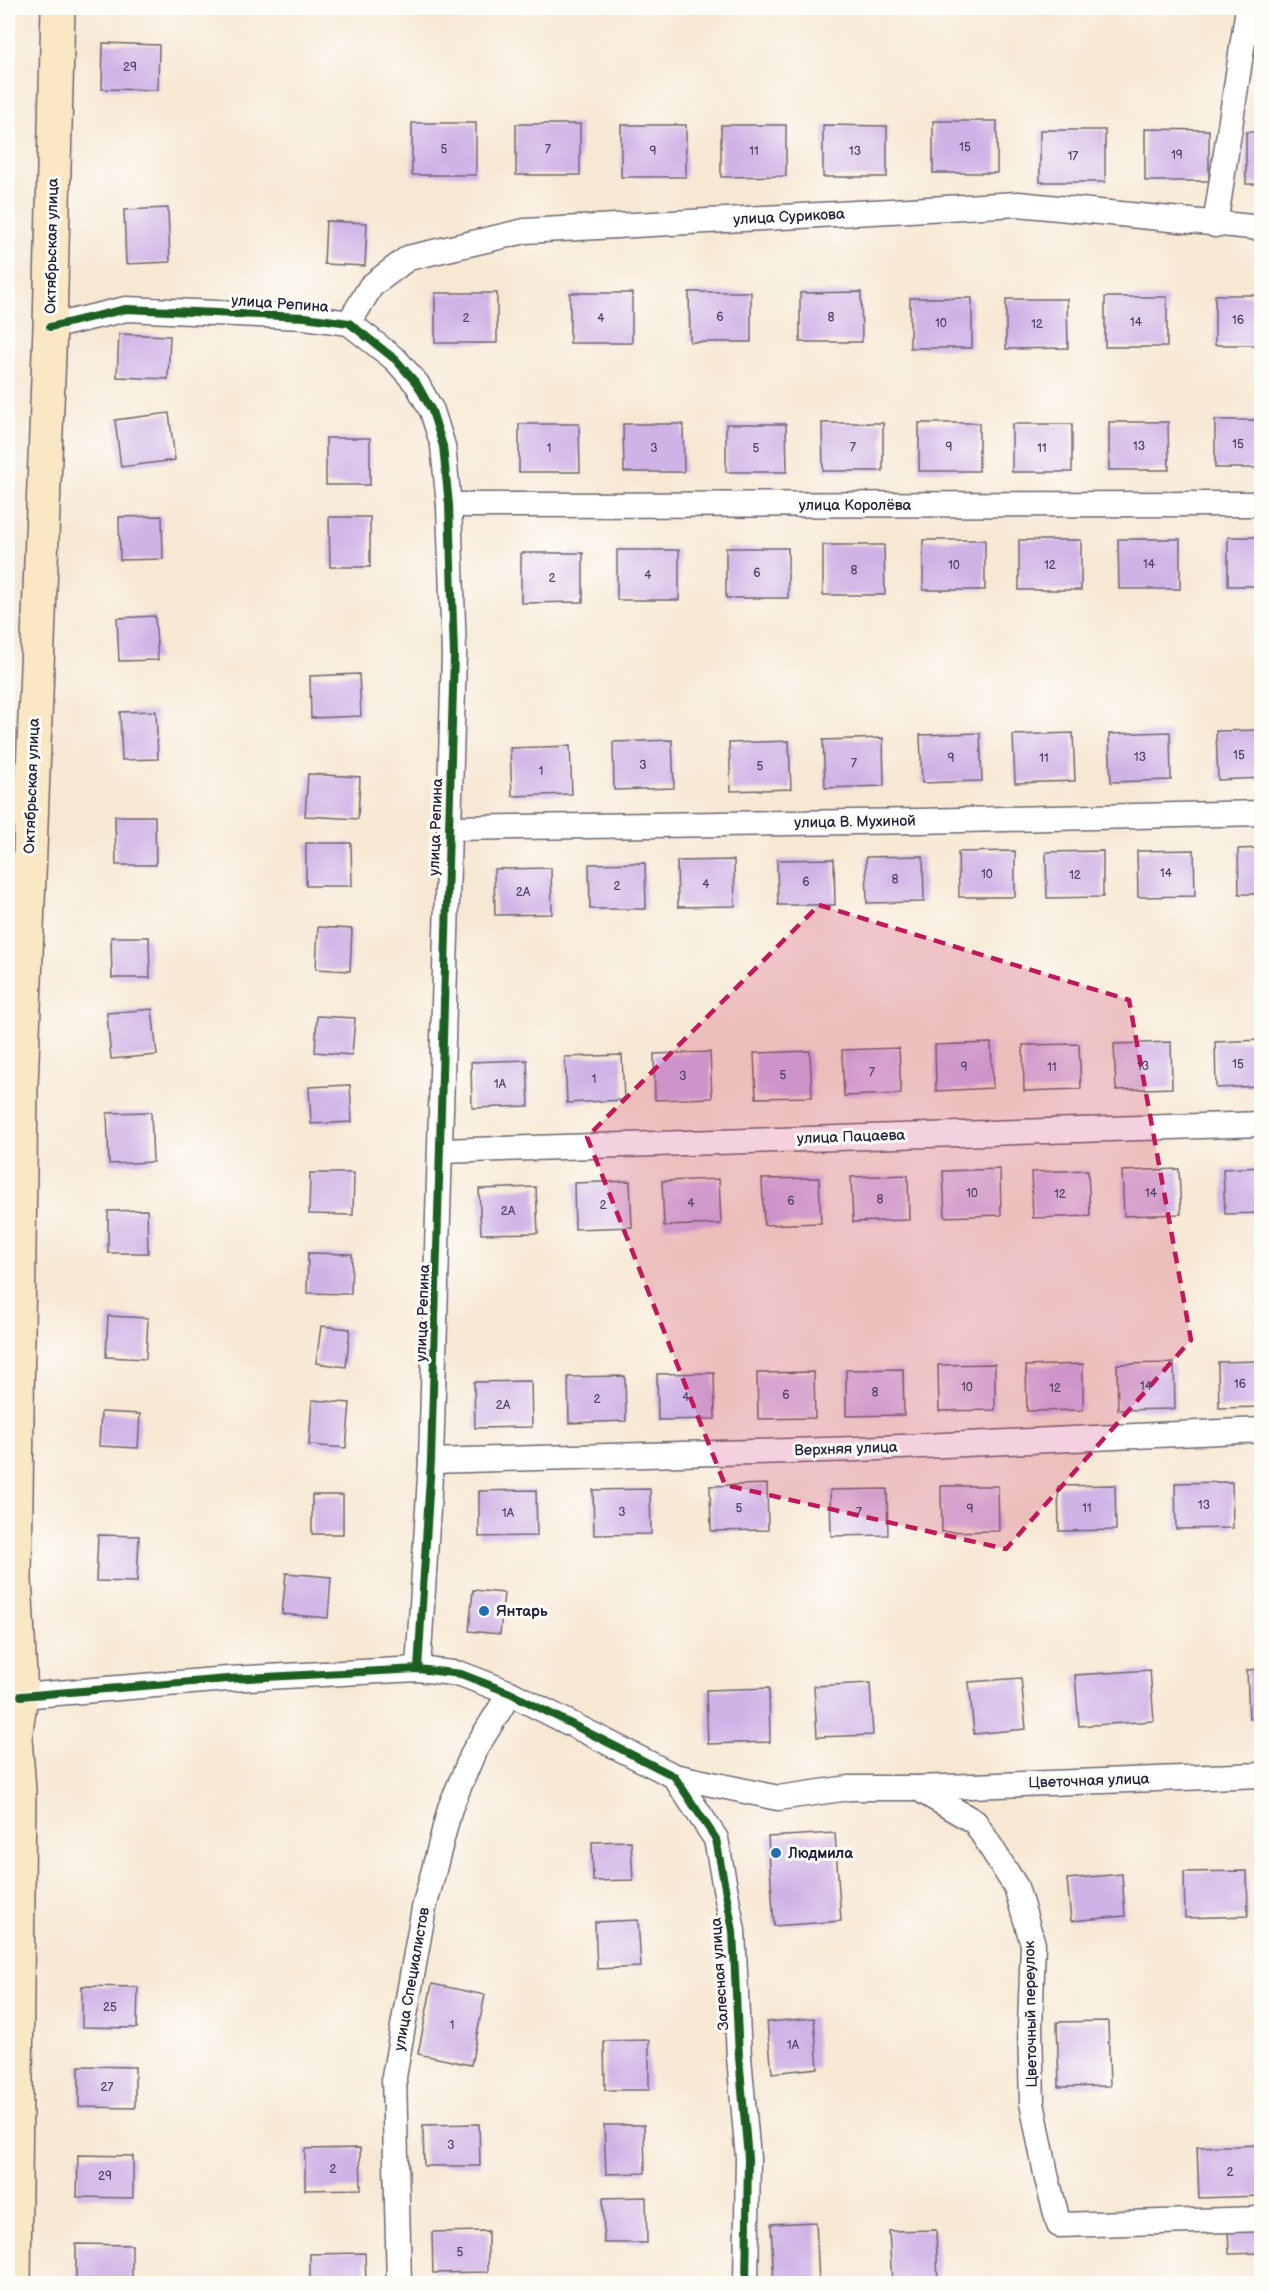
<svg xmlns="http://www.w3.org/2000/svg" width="1269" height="2291" font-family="'Balsamiq Sans',sans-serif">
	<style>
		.building { fill: #d0b3e6 }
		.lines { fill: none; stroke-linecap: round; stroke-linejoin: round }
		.minor-casing { stroke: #6d6771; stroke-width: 27 }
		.secondary-casing { stroke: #6d6771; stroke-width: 36 }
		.minor { stroke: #fff; stroke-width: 24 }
		.secondary { stroke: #fae7c3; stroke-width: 33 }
		.cycleway-casing { stroke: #fdfcf7; stroke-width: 11 }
		.cycleway { stroke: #1b5e20; stroke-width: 8 }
		.marked { fill: #c2185b; fill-opacity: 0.2; stroke: #c2185b; stroke-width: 4.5; stroke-dasharray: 12 8; stroke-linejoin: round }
		.poi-dot { fill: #1f6fb2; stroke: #fdfcf7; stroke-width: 2 }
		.labels { text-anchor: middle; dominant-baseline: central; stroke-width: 6; stroke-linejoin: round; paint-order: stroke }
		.number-label { font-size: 12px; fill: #4e4666 }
		.street-label { font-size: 15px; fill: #22223b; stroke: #fdfcf7 }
		.poi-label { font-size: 15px; font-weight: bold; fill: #22223b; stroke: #fdfcf7; text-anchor: start }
	</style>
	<rect width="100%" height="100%" fill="#fdfcf7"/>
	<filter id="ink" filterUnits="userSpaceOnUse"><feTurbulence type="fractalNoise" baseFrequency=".0167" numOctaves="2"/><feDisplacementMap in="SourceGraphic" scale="12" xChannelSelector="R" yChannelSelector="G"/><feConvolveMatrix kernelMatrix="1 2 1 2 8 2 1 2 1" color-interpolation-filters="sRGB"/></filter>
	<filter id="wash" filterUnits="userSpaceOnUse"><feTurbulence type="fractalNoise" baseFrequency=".008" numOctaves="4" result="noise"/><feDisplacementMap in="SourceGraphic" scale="24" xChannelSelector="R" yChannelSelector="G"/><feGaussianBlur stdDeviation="1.35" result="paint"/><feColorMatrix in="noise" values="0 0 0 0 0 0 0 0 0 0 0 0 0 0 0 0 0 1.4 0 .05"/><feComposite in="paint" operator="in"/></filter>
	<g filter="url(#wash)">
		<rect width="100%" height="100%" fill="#f7e8d4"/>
		<g id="blocks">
			<g class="building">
				<polygon points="103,43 159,45 158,90 102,89"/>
				<rect x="933" y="121" width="64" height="52"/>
				<rect x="412" y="123" width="64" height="52"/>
				<rect x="516" y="124" width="64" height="51"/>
				<rect x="621" y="125" width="65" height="52"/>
				<polygon points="721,125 786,125 786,176 721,177"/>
				<polygon points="823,125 887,126 887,177 823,177"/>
				<polygon points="1145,129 1209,130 1209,181 1145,181"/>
				<rect x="1040" y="130" width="65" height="52"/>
				<rect x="1246" y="132" width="16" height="52"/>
				<polygon points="168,208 170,262 126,264 124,210"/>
				<polygon points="326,221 367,223 365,266 324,264"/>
				<polygon points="689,292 751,292 751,342 690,342"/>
				<polygon points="861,292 862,342 800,342 800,293"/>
				<rect x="435" y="293" width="62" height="50"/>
				<rect x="570" y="293" width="62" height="50"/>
				<rect x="1215" y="295" width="47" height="50"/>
				<rect x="1105" y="297" width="62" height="50"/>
				<rect x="910" y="298" width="62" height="50"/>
				<polygon points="1006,299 1067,299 1068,348 1006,349"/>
				<polygon points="119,334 170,336 168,379 117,377"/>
				<polygon points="169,413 175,460 121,467 115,420"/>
				<rect x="1215" y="420" width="47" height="48"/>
				<polygon points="1109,422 1168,422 1169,470 1109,470"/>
				<polygon points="822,423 883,423 883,471 823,471"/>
				<rect x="919" y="423" width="60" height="48"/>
				<polygon points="519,424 579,424 580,472 519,472"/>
				<polygon points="623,424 683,424 684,472 624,472"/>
				<polygon points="726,424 786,424 787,472 726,472"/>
				<rect x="1012" y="424" width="60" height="48"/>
				<rect x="326" y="438" width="44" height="47"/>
				<polygon points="162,516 163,559 120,560 119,517"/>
				<polygon points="329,517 370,517 370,567 330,567"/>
				<rect x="1228" y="537" width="34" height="49"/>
				<polygon points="1118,539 1180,539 1180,589 1119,589"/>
				<rect x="923" y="540" width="62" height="50"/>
				<rect x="1019" y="540" width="62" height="50"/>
				<polygon points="823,545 884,545 885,595 823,595"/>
				<rect x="726" y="548" width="62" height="50"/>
				<rect x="617" y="550" width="62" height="50"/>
				<polygon points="521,553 583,553 583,602 521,603"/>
				<polygon points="155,616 158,660 119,661 117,618"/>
				<polygon points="359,674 361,716 311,718 310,676"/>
				<polygon points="156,711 158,759 122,760 120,712"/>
				<polygon points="1262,730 1262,778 1218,780 1216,731"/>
				<polygon points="1170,732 1171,780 1111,782 1109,734"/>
				<polygon points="980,733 982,781 922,783 920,735"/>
				<polygon points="1073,733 1075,781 1015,783 1013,735"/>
				<polygon points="883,738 884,786 825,788 823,740"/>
				<polygon points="672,740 674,788 614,790 613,742"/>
				<polygon points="789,741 791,789 731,791 729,743"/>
				<polygon points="570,746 572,794 512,796 510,748"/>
				<polygon points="308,774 360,777 358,819 305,816"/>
				<polygon points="115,816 155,816 156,865 116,865"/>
				<polygon points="306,843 351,843 352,886 306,886"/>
				<polygon points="1262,848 1262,894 1239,894 1238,849"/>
				<polygon points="1194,850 1195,896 1138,897 1137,851"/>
				<polygon points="1015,851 1015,897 959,897 958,852"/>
				<polygon points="1103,851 1103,897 1047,898 1046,852"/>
				<polygon points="923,856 924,902 867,903 866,857"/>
				<polygon points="834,859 835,905 778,905 777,860"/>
				<polygon points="734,860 735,906 678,907 677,861"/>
				<polygon points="645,863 646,909 590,909 589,864"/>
				<polygon points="551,868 552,914 495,915 494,869"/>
				<polygon points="318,927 352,929 350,971 316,969"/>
				<polygon points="111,937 149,937 150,978 112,978"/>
				<polygon points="152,1009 157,1055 111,1059 107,1013"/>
				<polygon points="317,1016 355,1018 352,1055 315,1052"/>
				<polygon points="1262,1040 1262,1086 1216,1088 1215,1042"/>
				<polygon points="1171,1042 1172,1088 1116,1090 1114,1044"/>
				<polygon points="991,1043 993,1088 936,1091 935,1045"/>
				<polygon points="1079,1044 1081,1089 1024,1091 1023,1045"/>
				<polygon points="899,1048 901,1094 844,1096 842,1050"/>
				<polygon points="810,1051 812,1097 756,1098 754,1053"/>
				<polygon points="710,1052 712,1098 655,1100 654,1054"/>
				<polygon points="622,1055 624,1100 567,1103 565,1057"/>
				<polygon points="527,1060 529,1106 472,1108 471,1062"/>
				<polygon points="350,1085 352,1122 311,1124 309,1087"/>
				<polygon points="151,1112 153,1162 109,1164 107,1113"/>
				<polygon points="1262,1167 1262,1213 1225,1214 1223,1169"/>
				<polygon points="1000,1169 1001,1215 945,1217 943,1171"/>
				<polygon points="1179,1169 1181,1214 1124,1216 1122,1171"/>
				<polygon points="1088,1170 1090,1216 1033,1218 1031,1172"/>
				<polygon points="310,1173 354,1173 353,1215 309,1214"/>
				<polygon points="908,1175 909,1220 853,1222 851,1177"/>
				<polygon points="819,1178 821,1223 764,1225 762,1179"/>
				<polygon points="719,1179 721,1224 664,1226 662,1181"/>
				<polygon points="630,1181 632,1227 575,1229 574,1183"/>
				<polygon points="536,1187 538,1233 481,1234 479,1189"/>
				<polygon points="147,1210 148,1253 108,1253 108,1211"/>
				<polygon points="308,1253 352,1254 351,1294 307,1293"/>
				<polygon points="108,1316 148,1318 146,1359 106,1357"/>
				<polygon points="321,1326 350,1329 346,1367 316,1363"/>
				<polygon points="1262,1361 1262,1407 1219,1408 1218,1362"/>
				<polygon points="1174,1363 1175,1409 1118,1410 1117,1364"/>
				<polygon points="995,1364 995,1410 939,1411 938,1365"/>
				<polygon points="1083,1364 1083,1410 1027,1411 1026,1366"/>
				<polygon points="903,1369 904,1415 846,1416 846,1370"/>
				<polygon points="814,1372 815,1418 758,1419 757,1373"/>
				<polygon points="714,1373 715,1419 658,1420 657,1374"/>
				<polygon points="625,1376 626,1421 569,1423 568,1377"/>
				<polygon points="531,1381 532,1427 475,1428 474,1382"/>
				<polygon points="312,1400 350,1403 346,1448 309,1445"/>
				<polygon points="101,1412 140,1414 138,1448 99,1446"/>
				<polygon points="1232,1482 1233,1528 1176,1529 1175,1483"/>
				<polygon points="767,1484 768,1530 711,1531 710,1486"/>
				<polygon points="1115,1485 1116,1530 1059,1531 1058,1486"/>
				<polygon points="941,1486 998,1486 999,1531 942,1532"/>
				<polygon points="650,1489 651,1534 594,1535 593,1490"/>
				<polygon points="887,1489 888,1535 831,1536 830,1490"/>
				<polygon points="536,1490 537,1536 479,1537 479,1491"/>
				<rect x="312" y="1495" width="31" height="39"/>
				<polygon points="98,1535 139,1536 137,1582 96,1581"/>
				<polygon points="286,1573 331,1577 328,1618 282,1614"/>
				<polygon points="473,1590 504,1593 500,1634 469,1631"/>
				<polygon points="1262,1669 1262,1718 1249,1719 1247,1670"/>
				<polygon points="1150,1670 1154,1721 1079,1726 1075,1675"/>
				<polygon points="1021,1678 1026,1729 974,1734 969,1682"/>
				<polygon points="870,1683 873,1735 817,1737 814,1686"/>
				<polygon points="769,1688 770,1742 708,1744 706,1690"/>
				<polygon points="835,1833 841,1921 774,1926 768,1837"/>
				<polygon points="631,1841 633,1880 593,1881 592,1842"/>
				<polygon points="1247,1871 1248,1916 1185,1918 1184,1872"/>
				<polygon points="1122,1874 1125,1916 1071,1921 1067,1879"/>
				<polygon points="638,1920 641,1967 597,1969 595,1922"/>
				<polygon points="432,1984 485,1995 471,2065 418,2054"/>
				<polygon points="82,1986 138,1987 137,2028 82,2027"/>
				<polygon points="814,2018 818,2068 772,2073 767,2022"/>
				<polygon points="1108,2021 1110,2086 1059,2087 1057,2022"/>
				<polygon points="649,2040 649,2090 605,2090 604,2041"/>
				<polygon points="79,2066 135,2067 135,2108 79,2107"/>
				<polygon points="479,2124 480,2166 424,2166 423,2125"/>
				<polygon points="604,2125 644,2125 645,2173 606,2174"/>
				<polygon points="1262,2145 1262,2196 1199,2198 1197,2147"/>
				<polygon points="360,2148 361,2189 305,2190 305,2149"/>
				<polygon points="78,2155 133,2156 133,2198 77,2197"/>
				<polygon points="646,2197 647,2243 604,2243 603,2198"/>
				<polygon points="816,2222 819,2284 774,2284 771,2224"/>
				<polygon points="1262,2226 1262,2253 1229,2254 1228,2227"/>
				<polygon points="936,2230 938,2284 892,2284 889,2231"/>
				<polygon points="488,2231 488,2272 433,2273 432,2232"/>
				<polygon points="76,2244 132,2245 132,2284 76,2284"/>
				<polygon points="365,2253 366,2284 310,2284 310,2254"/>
			</g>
		</g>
	</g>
	<g filter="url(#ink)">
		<use href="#blocks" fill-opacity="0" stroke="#6d6771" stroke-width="1.5"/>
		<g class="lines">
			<defs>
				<g id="minor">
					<polyline points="1215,225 1248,8"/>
					<polyline points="349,323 371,286 408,258 525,231 1018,204 1262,228"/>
					<polyline points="50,327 126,309 305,317 349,323 396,360 417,384 432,411 443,446 449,505 454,654 431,1461 418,1669"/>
					<polyline points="449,505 1262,504"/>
					<polyline points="449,828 919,821 1262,813"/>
					<polyline points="441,1151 1262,1124"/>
					<polyline points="431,1461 858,1449 1262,1430"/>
					<polyline points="21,1696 228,1679 418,1669 461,1674 510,1693 674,1776 716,1839 733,1931 739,2057 748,2158 746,2284"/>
					<polyline points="674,1776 778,1798 849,1788 917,1788 1262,1775"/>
					<polyline points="917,1788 975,1822 1016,1887 1033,1944 1030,2027 1032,2103 1047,2179 1059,2225 1262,2219"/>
					<polyline points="399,2284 394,2077 424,1908 450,1808 474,1751 510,1693"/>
				</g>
				<polyline id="secondary" points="14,2284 19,1790 15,1738 21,1696 15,1579 21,1086 50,327 58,8"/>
			</defs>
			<use href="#minor" class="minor-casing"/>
			<use href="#secondary" class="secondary-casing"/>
			<use href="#minor" class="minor"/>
			<use href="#secondary" class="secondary"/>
			<defs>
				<g id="cycleway">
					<polyline points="50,327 126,309 305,317 349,323 396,360 417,384 432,411 443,446 449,505 454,654 431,1461 418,1669"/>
					<polyline points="21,1696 228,1679 418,1669 461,1674 510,1693 674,1776 716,1839 733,1931 739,2057 748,2158 746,2284"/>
				</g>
			</defs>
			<use href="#cycleway" class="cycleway-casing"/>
			<use href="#cycleway" class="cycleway"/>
		</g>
	</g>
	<path class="marked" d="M819,905L1129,1000L1191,1340L1006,1549L725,1485L587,1137Z"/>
	<g class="poi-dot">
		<circle cx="484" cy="1611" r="6"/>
		<circle cx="776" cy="1853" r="6"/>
	</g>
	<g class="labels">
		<g class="number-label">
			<text x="130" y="67">29</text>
			<text x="965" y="147">15</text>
			<text x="444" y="149">5</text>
			<text x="548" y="149">7</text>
			<text x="653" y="151">9</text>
			<text x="754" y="151">11</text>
			<text x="855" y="151">13</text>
			<text x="1177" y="155">19</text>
			<text x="1073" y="156">17</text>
			<text x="720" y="317">6</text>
			<text x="831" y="317">8</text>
			<text x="466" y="318">2</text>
			<text x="601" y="318">4</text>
			<text x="1238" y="320">16</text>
			<text x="1136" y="322">14</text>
			<text x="941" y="323">10</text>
			<text x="1037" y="324">12</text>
			<text x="1238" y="444">15</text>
			<text x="1139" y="446">13</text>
			<text x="853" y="447">7</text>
			<text x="949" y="447">9</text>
			<text x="549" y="448">1</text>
			<text x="654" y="448">3</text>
			<text x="756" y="448">5</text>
			<text x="1042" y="448">11</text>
			<text x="1149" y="564">14</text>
			<text x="954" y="565">10</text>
			<text x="1050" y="565">12</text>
			<text x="854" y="570">8</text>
			<text x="757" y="573">6</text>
			<text x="648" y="575">4</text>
			<text x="552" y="578">2</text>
			<text x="1239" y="755">15</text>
			<text x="1140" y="757">13</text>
			<text x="951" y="758">9</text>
			<text x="1044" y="758">11</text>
			<text x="854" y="763">7</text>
			<text x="643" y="765">3</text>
			<text x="760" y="766">5</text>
			<text x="541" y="771">1</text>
			<text x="1166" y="873">14</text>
			<text x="987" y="874">10</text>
			<text x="1075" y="875">12</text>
			<text x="895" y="879">8</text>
			<text x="806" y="882">6</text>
			<text x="706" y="884">4</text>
			<text x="617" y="886">2</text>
			<text x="523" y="892">2А</text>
			<text x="1238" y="1064">15</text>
			<text x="1143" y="1066">13</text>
			<text x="964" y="1067">9</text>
			<text x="1052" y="1067">11</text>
			<text x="872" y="1072">7</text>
			<text x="783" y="1075">5</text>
			<text x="683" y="1076">3</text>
			<text x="594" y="1079">1</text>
			<text x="500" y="1084">1А</text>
			<text x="972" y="1193">10</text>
			<text x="1151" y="1193">14</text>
			<text x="1060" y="1194">12</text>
			<text x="880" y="1199">8</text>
			<text x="791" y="1201">6</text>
			<text x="691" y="1203">4</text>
			<text x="603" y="1205">2</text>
			<text x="508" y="1211">2А</text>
			<text x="1240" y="1384">16</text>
			<text x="1146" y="1386">14</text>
			<text x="967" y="1387">10</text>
			<text x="1055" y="1388">12</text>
			<text x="875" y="1392">8</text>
			<text x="786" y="1395">6</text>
			<text x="686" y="1397">4</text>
			<text x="597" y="1399">2</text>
			<text x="503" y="1405">2А</text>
			<text x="1204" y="1505">13</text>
			<text x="739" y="1508">5</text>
			<text x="1087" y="1508">11</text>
			<text x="970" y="1509">9</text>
			<text x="622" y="1512">3</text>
			<text x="859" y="1512">7</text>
			<text x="508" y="1513">1А</text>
			<text x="110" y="2007">25</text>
			<text x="452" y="2025">1</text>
			<text x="793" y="2045">1А</text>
			<text x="107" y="2087">27</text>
			<text x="451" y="2145">3</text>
			<text x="333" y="2169">2</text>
			<text x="1230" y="2172">2</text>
			<text x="105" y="2176">29</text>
			<text x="460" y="2252">5</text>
		</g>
		<g class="street-label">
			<text transform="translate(789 217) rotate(-3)">улица Сурикова</text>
			<text transform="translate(52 246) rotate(-89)">Октябрьская улица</text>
			<text transform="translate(280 304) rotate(4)">улица Репина</text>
			<text x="855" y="505">улица Королёва</text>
			<text transform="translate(32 786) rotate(-88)">Октябрьская улица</text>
			<text transform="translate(855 822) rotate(-1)">улица В. Мухиной</text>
			<text transform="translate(436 827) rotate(-88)">улица Репина</text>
			<text transform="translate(851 1137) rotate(-2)">улица Пацаева</text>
			<text transform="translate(423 1313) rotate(-88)">улица Репина</text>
			<text transform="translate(846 1449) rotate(-2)">Верхняя улица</text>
			<text transform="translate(1089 1781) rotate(-2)">Цветочная улица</text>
			<text transform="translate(720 1974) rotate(-94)">Залесная улица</text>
			<text transform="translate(412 1979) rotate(-80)">улица Специалистов</text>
			<text transform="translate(1031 2014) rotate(-91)">Цветочный переулок</text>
		</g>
		<g class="poi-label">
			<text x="496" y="1611">Янтарь</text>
			<text x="788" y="1853">Людмила</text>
		</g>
	</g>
	<rect width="1269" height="2291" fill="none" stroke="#fdfcf7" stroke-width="30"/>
</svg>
